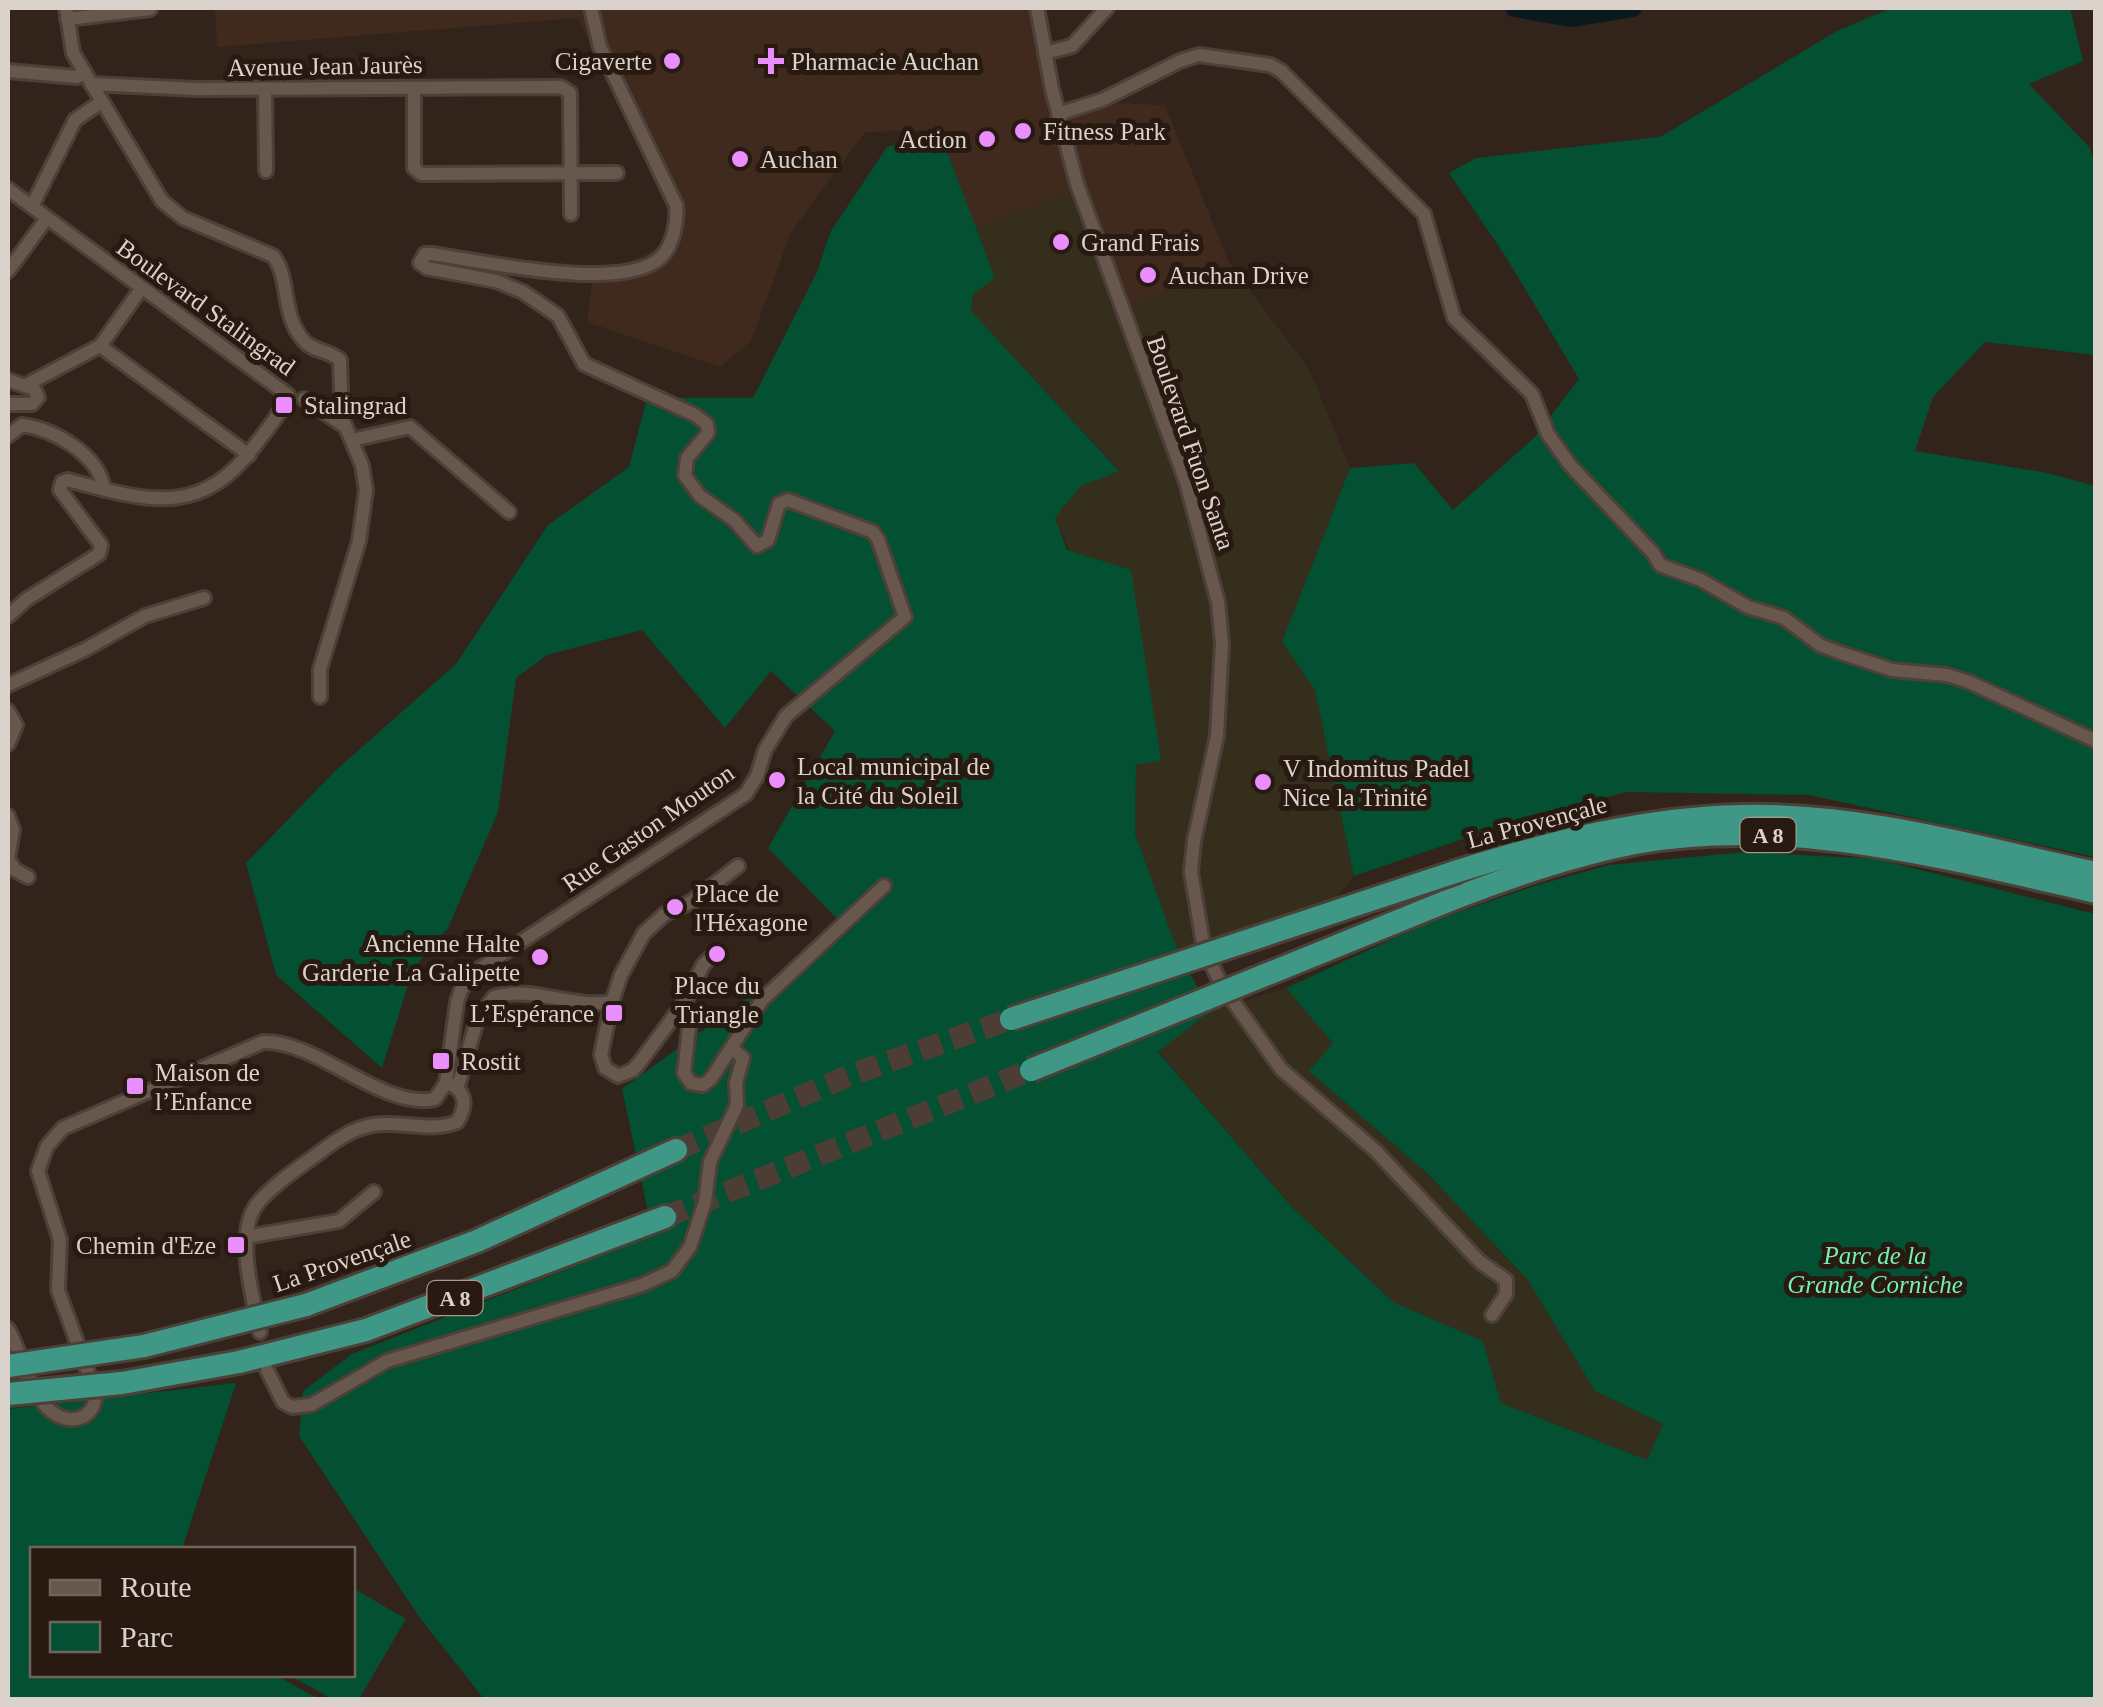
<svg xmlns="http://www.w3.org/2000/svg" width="2103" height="1707" font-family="'Times New Roman',serif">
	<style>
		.built { fill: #3f2a1d }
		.industrial { fill: #362e1d }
		.green { fill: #035033 }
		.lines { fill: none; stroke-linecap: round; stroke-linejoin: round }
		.river { stroke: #0a191e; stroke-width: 18 }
		.highway-tunnel { stroke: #4c3e35; stroke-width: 22; stroke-dasharray: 22 11; stroke-linecap: butt }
		.street-casing { stroke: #4c4039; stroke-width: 18 }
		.highway-casing { stroke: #4c4039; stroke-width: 28 }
		.street { stroke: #68574c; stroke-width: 12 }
		.highway { stroke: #3f9885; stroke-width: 22 }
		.highway-bridge-casing { stroke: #4c4039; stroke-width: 28; stroke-linecap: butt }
		.highway-bridge { stroke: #3f9885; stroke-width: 22 }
		.poi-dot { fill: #ea8dfd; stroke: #281a11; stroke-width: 4 }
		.labels { text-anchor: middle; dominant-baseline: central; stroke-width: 10; stroke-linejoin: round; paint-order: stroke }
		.shield { fill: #281a11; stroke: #a69b94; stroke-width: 2.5 }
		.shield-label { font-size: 22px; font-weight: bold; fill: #dcd2cc }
		.poi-label { font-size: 25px; fill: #dcd2cc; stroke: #281a11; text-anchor: start }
		.street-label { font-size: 25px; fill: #dcd2cc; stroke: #281a11 }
		.park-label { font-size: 25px; font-style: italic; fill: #74f0b3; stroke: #281a11 }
	</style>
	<rect width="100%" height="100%" fill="#32241a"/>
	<polygon class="built" points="215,8 1031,8 1050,124 1107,103 1165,105 1229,263 1118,313 1070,193 975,227 939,130 865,132 791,232 751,341 720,367 587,322 592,281 662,245 671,217 578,18 217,47"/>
	<g class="industrial">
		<polygon points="1070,193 1118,313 1229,263 1309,369 1350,468 1282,642 1315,690 1354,876 1336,898 1264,929 1179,954 1135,834 1136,764 1160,760 1055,517 1080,486 1119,470 970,311 973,294 995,277 975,227"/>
		<polygon points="1286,988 1334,1043 1310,1070 1427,1173 1528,1280 1595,1391 1663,1424 1647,1460 1501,1403 1483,1341 1393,1302 1291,1206 1158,1051 1211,1011"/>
	</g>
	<g class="green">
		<polygon points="1891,8 2070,8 2083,61 2029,84 2090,148 2095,166 2095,355 1985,342 1933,397 1915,451 2048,473 2095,486 2095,857 1809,795 1626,792 1495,828 1354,876 1315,690 1282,642 1350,468 1414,463 1453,510 1534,438 1579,379 1506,257 1449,173 1476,158 1660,137 1837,31"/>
		<polygon points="939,130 995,278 973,294 971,311 1119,471 1081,486 1055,517 1067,550 1131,570 1161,760 1136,765 1135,834 1179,954 1211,1011 1158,1052 1291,1206 1393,1302 1483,1341 1501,1403 1647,1460 1663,1424 1595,1391 1528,1280 1427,1173 1309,1071 1333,1043 1286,988 1427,923 1534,886 1609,865 1745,852 1877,859 2095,914 2095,1699 484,1699 420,1618 299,1436 303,1391 352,1354 653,1235 622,1089 845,927 768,848 835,731 771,671 725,728 642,630 547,655 516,678 498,812 448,928 413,969 382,1068 276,975 246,863 335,771 456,664 548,525 629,467 647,398 753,398 816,274 831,231 887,147"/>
		<polygon points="236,1383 182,1549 32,1550 32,1674 275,1675 319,1699 8,1699 8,1409"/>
		<polygon points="353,1588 406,1619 359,1699 332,1699 289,1675 352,1674"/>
	</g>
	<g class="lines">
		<polyline class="river" points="1514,8 1570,18 1633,8"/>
		<g class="highway-tunnel">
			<polyline points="676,1150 853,1074 1011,1019"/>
			<polyline points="665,1217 1031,1070"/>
		</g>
		<defs>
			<g id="street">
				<path d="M66,8L73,53L162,201L183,218L273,256C291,278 280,314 304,341C314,352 329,350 340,360L342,418L362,465L366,490L359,541L320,669V697"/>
				<polyline points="1037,8 1052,89 1077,184 1186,482 1218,602 1222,643 1217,736 1194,841 1191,872 1204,949 1221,984 1281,1069 1376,1151 1480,1262 1506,1280 1506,1294 1492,1315"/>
				<polyline points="67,19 150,9"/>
				<polyline points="1045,53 1072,46 1107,8"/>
				<polyline points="8,71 77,77 84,73"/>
				<polyline points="91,84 196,89 561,87 570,93 571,214"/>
				<polyline points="414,88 414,168 421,174 617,173"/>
				<polyline points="265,90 266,171"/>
				<polyline points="1058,114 1102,100 1180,61 1199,55 1270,65 1281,71 1424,214 1454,318 1532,394 1548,434 1570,465 1653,553 1660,565 1701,580 1748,607 1784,618 1820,645 1841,653 1892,670 1947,675 1969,682 2096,741"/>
				<path d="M8,189L288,395C282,411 270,426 259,440C203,519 150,502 68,480L62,482L60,490L101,545L99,554L27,599L8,616"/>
				<polyline points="32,206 75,120 101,102"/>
				<polyline points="8,271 47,218"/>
				<polyline points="100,346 249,455"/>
				<polyline points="8,380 34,389 38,397 32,404 8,404"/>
				<polyline points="26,385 100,346 141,289"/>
				<polyline points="304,399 343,425"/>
				<path d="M8,436L22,425C54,429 99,455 104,489"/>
				<polyline points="352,440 410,427 509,512"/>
				<polyline points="8,685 86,649 145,616 204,598"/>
				<polyline points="8,711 16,725 8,744"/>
				<polyline points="8,816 13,830 8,859 15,870 28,877"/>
				<polyline points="714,954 703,965 686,1000 640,1062 633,1070 618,1076 605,1068 601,1054 612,1002 621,975 644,933 665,914 691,902 738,866"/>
				<polyline points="682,1005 690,1020 684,1073 691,1083 703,1085 711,1079 762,1000 884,886"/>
				<path d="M458,1086L478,1017L494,997C531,985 573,1009 612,1002"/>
				<polyline points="246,1237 339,1221 374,1192"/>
				<path d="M8,1329C24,1356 32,1413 68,1419C76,1420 84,1418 90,1411C96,1404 95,1397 94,1389L58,1290L60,1240L38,1171L47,1146L63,1128L263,1042C317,1040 382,1110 435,1099L446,1083L457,1002L461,990L475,972L746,794L757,776L765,750L786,716L905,617L878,539L873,532L788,500L779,504L768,540L757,546L734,520L700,496L685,476L687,458L708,433L707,424L695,415L584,364L558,316L523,292L496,281L427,268L420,263L425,254H432C480,261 628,294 662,256C673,245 678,220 676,205L600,47L591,8"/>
				<path d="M260,1332C253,1299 234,1231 258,1203C272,1186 294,1171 312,1158C331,1144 349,1129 373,1125C401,1120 430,1133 457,1122C468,1105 466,1089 446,1083"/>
				<polyline points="267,1370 283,1402 292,1407 311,1405 387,1361 642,1285 672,1271 690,1247 705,1202 710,1162 737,1105 736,1083 743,1058 732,1048"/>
			</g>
			<g id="highway">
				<path d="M1458,871C1551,842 1644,818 1742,816C1861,813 1980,848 2096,873"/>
				<path d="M1445,902C1507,878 1569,856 1635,843C1790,815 1945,858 2096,892"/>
				<polyline points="306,1305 477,1241 676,1150"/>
				<polyline points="239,1362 366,1330 665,1217"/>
			</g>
		</defs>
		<use href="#street" class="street-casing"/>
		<use href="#highway" class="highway-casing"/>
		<use href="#street" class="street"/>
		<use href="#highway" class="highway"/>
		<defs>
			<g id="highway-bridge">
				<polyline points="1011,1019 1458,871"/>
				<polyline points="1031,1070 1445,902"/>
				<polyline points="8,1366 144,1346 306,1305"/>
				<polyline points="8,1394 122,1383 239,1362"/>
			</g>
		</defs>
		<use href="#highway-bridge" class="highway-bridge-casing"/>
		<use href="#highway-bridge" class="highway-bridge"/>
	</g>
	<g class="poi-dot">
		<circle cx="672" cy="61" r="10"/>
		<path d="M766 46h10v10h10v10h-10v10h-10v-10h-10v-10h10z"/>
		<circle cx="1023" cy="131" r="10"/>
		<circle cx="987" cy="139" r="10"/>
		<circle cx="740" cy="159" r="10"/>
		<circle cx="1061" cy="242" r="10"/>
		<circle cx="1148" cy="275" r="10"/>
		<rect x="274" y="395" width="20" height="20" rx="5"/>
		<circle cx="777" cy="780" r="10"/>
		<circle cx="1263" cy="782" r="10"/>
		<circle cx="675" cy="907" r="10"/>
		<circle cx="717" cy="954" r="10"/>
		<circle cx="540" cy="957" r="10"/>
		<rect x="604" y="1003" width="20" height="20" rx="5"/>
		<rect x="431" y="1051" width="20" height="20" rx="5"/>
		<rect x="125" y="1076" width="20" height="20" rx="5"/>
		<rect x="226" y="1235" width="20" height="20" rx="5"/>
	</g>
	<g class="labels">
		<g class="shield">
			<rect x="1740.5" y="818" width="55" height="34" rx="8"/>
			<rect x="427.5" y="1281" width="55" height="34" rx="8"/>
		</g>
		<g class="shield-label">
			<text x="1768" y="835">A 8</text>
			<text x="455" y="1298">A 8</text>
		</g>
		<g class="poi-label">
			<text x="652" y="61" text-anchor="end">Cigaverte</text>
			<text x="791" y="61">Pharmacie Auchan</text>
			<text x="1043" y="131">Fitness Park</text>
			<text x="967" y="139" text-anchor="end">Action</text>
			<text x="760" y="159">Auchan</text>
			<text x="1081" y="242">Grand Frais</text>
			<text x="1168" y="275">Auchan Drive</text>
			<text x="304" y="405">Stalingrad</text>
			<text x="797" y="766">Local municipal de<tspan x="797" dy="29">la Cité du Soleil</tspan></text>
			<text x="1283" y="768">V Indomitus Padel<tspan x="1283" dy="29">Nice la Trinité</tspan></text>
			<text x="695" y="893">Place de<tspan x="695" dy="29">l'Héxagone</tspan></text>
			<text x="520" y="943" text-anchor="end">Ancienne Halte<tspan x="520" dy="29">Garderie La Galipette</tspan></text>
			<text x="717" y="985" text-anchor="middle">Place du<tspan x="717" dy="29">Triangle</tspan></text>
			<text x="594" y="1013" text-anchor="end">L’Espérance</text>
			<text x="461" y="1061">Rostit</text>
			<text x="155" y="1072">Maison de<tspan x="155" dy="29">l’Enfance</tspan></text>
			<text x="216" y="1245" text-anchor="end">Chemin d'Eze</text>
		</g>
		<g class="street-label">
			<text transform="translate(325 66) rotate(-1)">Avenue Jean Jaurès</text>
			<text transform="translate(206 307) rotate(36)">Boulevard Stalingrad</text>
			<text transform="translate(1191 443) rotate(71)">Boulevard Fuon Santa</text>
			<text transform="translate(1537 822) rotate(-15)">La Provençale</text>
			<text transform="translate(648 828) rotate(-35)">Rue Gaston Mouton</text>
			<text transform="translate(342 1261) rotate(-19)">La Provençale</text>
		</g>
		<g class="park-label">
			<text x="1875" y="1255">Parc de la<tspan x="1875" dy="29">Grande Corniche</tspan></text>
		</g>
	</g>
	<rect width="2103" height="1707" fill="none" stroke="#dcd2cc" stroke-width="20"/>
	<rect x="30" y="1547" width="325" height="130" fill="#281a11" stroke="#70645c" stroke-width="2.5"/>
	<rect x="50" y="1580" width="50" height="15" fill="#68574c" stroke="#70645c" stroke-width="2.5"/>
	<text x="120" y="1597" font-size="30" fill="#dcd2cc">Route</text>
	<rect x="50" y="1622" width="50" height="30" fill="#035033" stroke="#70645c" stroke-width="2.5"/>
	<text x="120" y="1647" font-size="30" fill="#dcd2cc">Parc</text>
</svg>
